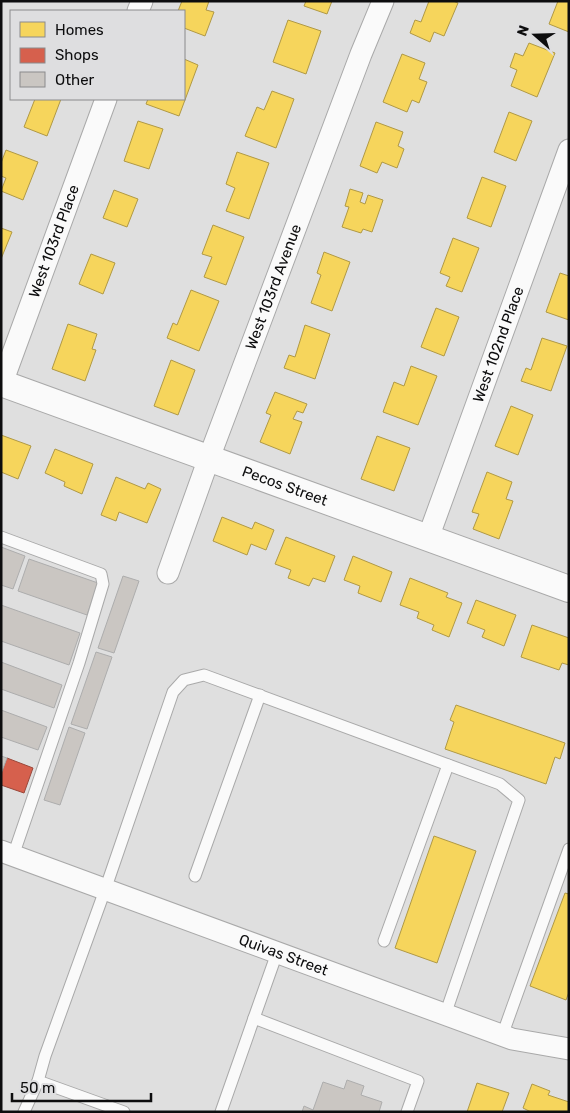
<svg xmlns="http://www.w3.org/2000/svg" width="570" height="1113" font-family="Rubik,sans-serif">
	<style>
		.homes { fill: #f6d55c; stroke: #b09945 }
		.shops { fill: #d6604d; stroke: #9a473a }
		.building { fill: #cac6c2; stroke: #adadad }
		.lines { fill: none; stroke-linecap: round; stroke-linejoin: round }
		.service-casing { stroke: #a9a9a9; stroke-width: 13 }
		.minor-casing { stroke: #a9a9a9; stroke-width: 23 }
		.tertiary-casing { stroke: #a9a9a9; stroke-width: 28 }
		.service { stroke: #fafafa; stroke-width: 11 }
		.minor { stroke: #fafafa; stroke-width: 21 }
		.tertiary { stroke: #fafafa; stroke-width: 26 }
		.labels { text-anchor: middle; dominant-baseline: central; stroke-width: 5; stroke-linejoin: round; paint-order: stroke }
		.street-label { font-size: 15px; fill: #0d0d0e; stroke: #dedee0 }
	</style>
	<rect width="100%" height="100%" fill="#dfdfdf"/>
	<g class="homes">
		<polygon points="182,1 209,1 206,10 214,12 205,36 184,28 184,11 178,11"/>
		<polygon points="306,1 332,1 327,14 304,6"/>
		<polygon points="429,1 453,1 458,3 444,36 434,32 430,42 410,33 415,20 421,22"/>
		<polygon points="558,1 569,1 569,32 549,24"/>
		<polygon points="288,20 321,31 306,74 273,62"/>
		<polygon points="529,43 555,53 537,97 511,86 517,70 510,67 515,53 523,56"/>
		<polygon points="402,54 425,63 419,79 427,82 419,103 412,100 407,112 383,102"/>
		<polygon points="184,59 198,65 179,116 146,104 148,99 184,99"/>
		<polygon points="272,91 294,99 276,148 245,136 257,107 264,110"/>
		<polygon points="35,99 61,99 47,136 24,127"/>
		<polygon points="509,112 532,121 516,161 494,152"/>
		<polygon points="138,121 163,129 149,169 124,161"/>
		<polygon points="376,122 403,132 398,146 404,149 397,168 382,162 377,173 360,166"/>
		<polygon points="6,150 38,162 23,200 1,191 6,178 1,176 1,163"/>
		<polygon points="237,152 269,163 249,219 226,211 235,188 226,184"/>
		<polygon points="482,177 506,186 491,227 467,218"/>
		<polygon points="350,189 363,193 360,202 365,204 368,195 383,200 372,232 363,229 361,233 342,227 349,207 345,206"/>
		<polygon points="114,190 138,199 127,227 103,218"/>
		<polygon points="213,225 244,237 226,285 204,277 212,257 202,254"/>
		<polygon points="1,228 12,232 1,259"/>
		<polygon points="453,238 479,248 462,292 446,286 450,277 440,273"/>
		<polygon points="324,252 350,262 332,311 311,303 321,275 317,273"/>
		<polygon points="91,254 115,263 103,294 79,284"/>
		<polygon points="560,273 569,276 569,320 546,312"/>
		<polygon points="191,290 219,301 199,351 167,338 173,323 177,325"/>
		<polygon points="436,308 459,317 444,356 421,347"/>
		<polygon points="68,324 97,334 92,349 96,350 85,381 52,369"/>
		<polygon points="305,325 330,334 315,379 284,368 289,355 295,357"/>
		<polygon points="542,338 567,346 551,391 521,381 526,368 531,370"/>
		<polygon points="171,360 195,370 178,415 154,406"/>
		<polygon points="411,366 437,376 418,425 383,412 394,382 404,386"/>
		<polygon points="275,392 307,404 303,413 297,411 293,419 302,422 290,454 260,442 271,415 266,413"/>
		<polygon points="511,406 533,415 518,455 495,446"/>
		<polygon points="1,435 31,446 18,479 1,472"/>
		<polygon points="377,436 410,448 394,491 361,479"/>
		<polygon points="55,449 93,464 82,494 64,486 65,482 45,473"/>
		<polygon points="487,472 512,482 506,499 513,501 499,539 473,529 479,514 472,512"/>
		<polygon points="116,477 145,489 148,483 161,489 147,523 119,512 116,521 101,515"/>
		<polygon points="222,517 252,529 255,522 274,530 266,550 251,544 247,555 213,541"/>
		<polygon points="286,537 335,556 325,582 313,578 309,586 288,578 291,570 275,564"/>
		<polygon points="353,556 392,572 381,602 358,593 360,586 344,580"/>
		<polygon points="410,578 448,593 446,597 462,603 449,637 432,630 434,625 417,618 419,612 400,605"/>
		<polygon points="476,600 516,615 504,646 482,637 485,630 467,623"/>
		<polygon points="532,625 569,638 569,665 562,663 559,670 521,657"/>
		<polygon points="456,705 565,743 560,759 555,757 546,784 445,749 454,722 450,720"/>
		<polygon points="434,836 476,851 437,963 395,948"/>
		<polygon points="565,893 569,894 569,992 566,1000 530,986"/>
		<polygon points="477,1083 509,1093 502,1112 467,1112"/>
		<polygon points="532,1084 550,1091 548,1095 569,1102 569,1112 531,1112 523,1108"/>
	</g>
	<polygon class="shops" points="7,758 33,768 24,793 1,785 1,774"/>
	<g class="building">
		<polygon points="1,547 25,556 13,589 1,585"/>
		<polygon points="29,559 98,583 87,615 18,591"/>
		<polygon points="123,576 139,581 114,653 98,648"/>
		<polygon points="1,605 80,633 69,665 1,641"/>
		<polygon points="96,652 112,657 87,729 71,724"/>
		<polygon points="1,662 62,685 54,708 1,689"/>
		<polygon points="1,710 47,727 38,750 1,737"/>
		<polygon points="69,727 85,733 60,805 44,800"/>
		<polygon points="1,756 7,758 1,774"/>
		<polygon points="347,1080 364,1086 361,1095 382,1102 379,1112 302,1112 304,1106 313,1110 323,1082 344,1089"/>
	</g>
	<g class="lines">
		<defs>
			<g id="service">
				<polyline points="1,537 101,574 103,584 79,663 13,856"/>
				<polyline points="195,876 260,695"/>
				<polyline points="384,941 448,765"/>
				<polyline points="277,953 254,1018 418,1081 407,1112"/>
				<polyline points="502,1036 569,849"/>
				<polyline points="38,1081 124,1112"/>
				<polyline points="24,1112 38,1081 45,1056 105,890 173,692 184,680 204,675 500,784 519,800 445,1015"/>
				<polyline points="221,1112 254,1018"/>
			</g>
			<g id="minor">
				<polyline points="138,11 142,1"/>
				<path id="s1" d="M2,383L106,99"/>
				<path id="s2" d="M428,538L569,150"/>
				<path id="s3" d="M168,573L209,458L361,54L383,1"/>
				<path id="s4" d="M1,851L512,1039L569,1049"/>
			</g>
			<g id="tertiary">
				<path id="s5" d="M1,383L569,589"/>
			</g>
		</defs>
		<use href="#service" class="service-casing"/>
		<use href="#minor" class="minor-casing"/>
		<use href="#tertiary" class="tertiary-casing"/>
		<use href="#service" class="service"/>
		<use href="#minor" class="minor"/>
		<use href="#tertiary" class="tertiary"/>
	</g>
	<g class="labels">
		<g class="street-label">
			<text stroke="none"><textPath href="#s1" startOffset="151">West 103rd Place</textPath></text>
			<text stroke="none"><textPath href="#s3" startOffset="305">West 103rd Avenue</textPath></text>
			<text stroke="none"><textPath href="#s2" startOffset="206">West 102nd Place</textPath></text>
			<text stroke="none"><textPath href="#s5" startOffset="302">Pecos Street</textPath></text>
			<text stroke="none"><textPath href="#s4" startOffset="301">Quivas Street</textPath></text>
		</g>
	</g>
	<rect width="570" height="1113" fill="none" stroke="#0d0d0e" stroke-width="5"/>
	<rect x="10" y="10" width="175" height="90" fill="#dedee0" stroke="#8a8a8c"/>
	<rect x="20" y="22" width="25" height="15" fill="#f6d55c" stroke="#8a8a8c"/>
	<text x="55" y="35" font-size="15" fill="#0d0d0e">Homes</text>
	<rect x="20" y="48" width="25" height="15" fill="#d6604d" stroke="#8a8a8c"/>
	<text x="55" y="60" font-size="15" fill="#0d0d0e">Shops</text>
	<rect x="20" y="72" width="25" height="15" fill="#cac6c2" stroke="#8a8a8c"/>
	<text x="55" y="85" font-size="15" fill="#0d0d0e">Other</text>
	<g transform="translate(535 35) rotate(290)" stroke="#dedee0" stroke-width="4" paint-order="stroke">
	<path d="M0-4L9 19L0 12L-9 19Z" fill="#0d0d0e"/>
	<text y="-8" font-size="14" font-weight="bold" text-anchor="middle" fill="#0d0d0e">N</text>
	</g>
	<path d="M12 1093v8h139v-8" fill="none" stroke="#0d0d0e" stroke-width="2.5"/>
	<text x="20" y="1093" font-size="15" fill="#0d0d0e" stroke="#dedee0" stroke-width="4" paint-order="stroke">50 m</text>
</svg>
